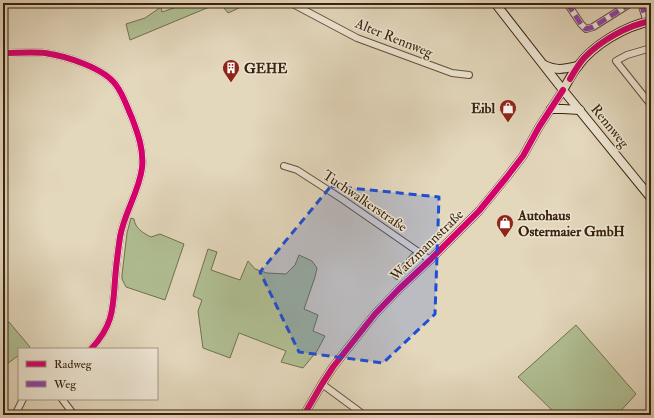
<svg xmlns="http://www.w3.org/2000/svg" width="654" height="418" font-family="'IM FELL Double Pica',serif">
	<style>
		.green { fill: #b0bf93; stroke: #747050 }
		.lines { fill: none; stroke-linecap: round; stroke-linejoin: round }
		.minor-casing { stroke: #644f39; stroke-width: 8 }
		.tertiary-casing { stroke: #644f39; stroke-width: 9 }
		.secondary-casing { stroke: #39220d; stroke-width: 10 }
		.minor { stroke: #ede5d3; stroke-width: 6 }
		.tertiary { stroke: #ede5d3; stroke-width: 7 }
		.secondary { stroke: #ede5d3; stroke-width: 8 }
		.quiet { stroke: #8e44ad; stroke-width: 5; stroke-dasharray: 10 5; stroke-linecap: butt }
		.cycleway-casing { stroke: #ede5d3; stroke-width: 8 }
		.cycleway { stroke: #d6006c; stroke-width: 6 }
		.marked { fill: #1d4ed8; fill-opacity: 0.2; stroke: #1d4ed8; stroke-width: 3; stroke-dasharray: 8 5; stroke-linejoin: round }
		.labels { text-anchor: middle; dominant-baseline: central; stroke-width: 3; stroke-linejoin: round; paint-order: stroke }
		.street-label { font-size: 14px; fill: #39220d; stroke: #ede5d3 }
		.poi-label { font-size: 14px; font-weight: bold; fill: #39220d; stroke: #ede5d3; text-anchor: start }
	</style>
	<rect width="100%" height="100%" fill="#e3d7bc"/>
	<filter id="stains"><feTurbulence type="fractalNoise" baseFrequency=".005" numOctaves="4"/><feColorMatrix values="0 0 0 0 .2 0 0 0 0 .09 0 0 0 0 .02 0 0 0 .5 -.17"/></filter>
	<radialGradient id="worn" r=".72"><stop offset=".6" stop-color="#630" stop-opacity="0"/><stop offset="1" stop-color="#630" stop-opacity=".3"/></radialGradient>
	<g class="green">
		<polygon points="188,3 219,3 130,40 126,24 145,18 161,7 162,12"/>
		<polygon points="220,3 250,3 228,13"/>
		<path d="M131,218L134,219C135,228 143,233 151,237L160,234L184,244L165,300L126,287L122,279V275L127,233Z"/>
		<polygon points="208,249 217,252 211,270 240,280 248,261 255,269 267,273 286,274 295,265 299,255 312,261 317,268 315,277 304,309 318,315 313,331 325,336 317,351 303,368 281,362 286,351 239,333 230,358 203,348 198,311 202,300 193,296"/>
		<polygon points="413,252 416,256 416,260 397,280 392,276"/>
		<polygon points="9,322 30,347 28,349 19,349 19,355 3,367 3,326"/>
		<polygon points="576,325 636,394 617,415 557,415 518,377"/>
	</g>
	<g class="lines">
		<defs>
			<g id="minor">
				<polyline points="291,3 357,38 452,73 469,75"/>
				<polyline points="567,3 581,24 586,29 593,27 631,3"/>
				<polyline points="641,3 647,22"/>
				<polyline points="651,48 627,55 616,61 651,105"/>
				<path d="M3,53C17,53 32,52 45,53C66,56 104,68 116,85C123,94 127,107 132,118C138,134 144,150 142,168C139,192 124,213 120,237C118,251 116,265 115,280C113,309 113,326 91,349"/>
				<polyline points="284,166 297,170 342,199 430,260"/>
				<polyline points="322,384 364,415"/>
				<polyline points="62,399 74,415"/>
				<polyline points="15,415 23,399"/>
			</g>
			<polyline id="tertiary" points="304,415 322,384 333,367 348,348 375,314 399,289 430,260 479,211 506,178 523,156 539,127 563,90"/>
			<g id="secondary">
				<polyline points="495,3 563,90 651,198"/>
				<path d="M544,65C557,71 564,69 578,66"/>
				<path d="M563,90C568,82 572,73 578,66C593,45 625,26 651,21"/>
				<polyline points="551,109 563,109 580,110"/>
			</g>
		</defs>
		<use href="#minor" class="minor-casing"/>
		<use href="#tertiary" class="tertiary-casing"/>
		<use href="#secondary" class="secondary-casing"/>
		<use href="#minor" class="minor"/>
		<use href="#tertiary" class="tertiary"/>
		<use href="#secondary" class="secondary"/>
		<g class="quiet">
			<polyline points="567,3 581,24 586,29 593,27 631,3"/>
			<polyline points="641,3 647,22"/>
		</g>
		<defs>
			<g id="cycleway">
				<path d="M3,53C17,53 32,52 45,53C66,56 104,68 116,85C123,94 127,107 132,118C138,134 144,150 142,168C139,192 124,213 120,237C118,251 116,265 115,280C113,309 113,326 91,349"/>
				<path d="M570,79C574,72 578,65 584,58C600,41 628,25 651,21"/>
				<polyline points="304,415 322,384 333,367 348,348 375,314 399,289 430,260 479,211 506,178 523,156 539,127 563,90"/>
			</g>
		</defs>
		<use href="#cycleway" class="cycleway-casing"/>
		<use href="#cycleway" class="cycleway"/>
	</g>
	<path class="marked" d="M331,186L439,197L435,314L383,363L299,352L260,272Z"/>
	<defs>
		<symbol id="building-pin" viewBox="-11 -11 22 30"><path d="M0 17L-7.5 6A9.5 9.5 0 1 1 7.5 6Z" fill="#8f2418" stroke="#ede5d3"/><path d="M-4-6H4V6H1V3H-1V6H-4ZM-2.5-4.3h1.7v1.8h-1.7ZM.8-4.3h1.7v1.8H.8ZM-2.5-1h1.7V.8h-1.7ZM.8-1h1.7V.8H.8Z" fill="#fff"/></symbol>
		<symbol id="shop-pin" viewBox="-11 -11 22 30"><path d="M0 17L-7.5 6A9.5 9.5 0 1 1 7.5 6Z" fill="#8f2418" stroke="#ede5d3"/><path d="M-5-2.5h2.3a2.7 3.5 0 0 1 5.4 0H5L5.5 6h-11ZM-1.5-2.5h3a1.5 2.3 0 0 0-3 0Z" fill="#fff"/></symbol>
	</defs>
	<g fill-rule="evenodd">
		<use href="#building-pin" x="221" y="58" width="20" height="27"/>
		<use href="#shop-pin" x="498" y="98" width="20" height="27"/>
		<use href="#shop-pin" x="495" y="213" width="20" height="27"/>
	</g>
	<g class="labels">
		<g class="street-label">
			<text transform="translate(394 38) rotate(22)">Alter Rennweg</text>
			<text transform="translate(610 126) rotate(51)">Rennweg</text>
			<text transform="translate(365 201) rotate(34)">Tuchwalkerstraße</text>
			<text transform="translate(427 245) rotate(-44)">Watzmannstraße</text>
		</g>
		<g class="poi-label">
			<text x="244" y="68">GEHE</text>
			<text x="495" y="108" text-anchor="end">Eibl</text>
			<text x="518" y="215">Autohaus<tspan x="518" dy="16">Ostermaier GmbH</tspan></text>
		</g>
	</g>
	<rect width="654" height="418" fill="none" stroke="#e3d7bc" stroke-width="16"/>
	<rect x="4" y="4" width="646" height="410" fill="none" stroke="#39220d" stroke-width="2"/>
	<rect x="8" y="8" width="638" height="402" fill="none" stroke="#39220d"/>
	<rect x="18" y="348" width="140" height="52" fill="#ede5d3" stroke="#a59784"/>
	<rect x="26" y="361" width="20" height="6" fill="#d6006c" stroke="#a59784"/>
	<text x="54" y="368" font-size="12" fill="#39220d">Radweg</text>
	<rect x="26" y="381" width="20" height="6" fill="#8e44ad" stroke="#a59784"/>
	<text x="54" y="388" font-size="12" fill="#39220d">Weg</text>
	<rect width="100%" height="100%" filter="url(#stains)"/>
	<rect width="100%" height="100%" fill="url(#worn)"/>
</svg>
